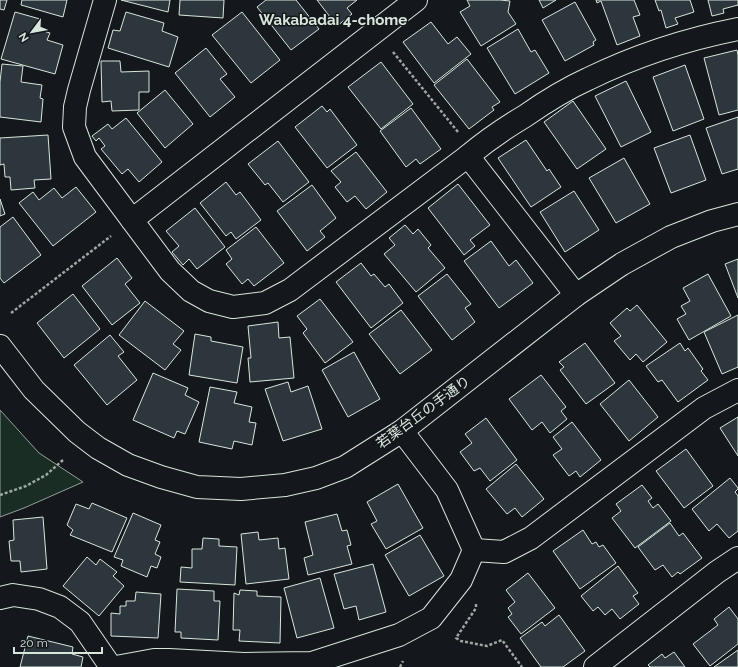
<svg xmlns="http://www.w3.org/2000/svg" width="738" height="667" font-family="Raleway,'Noto Sans JP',sans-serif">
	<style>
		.green { fill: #1a2d24; stroke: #939e99 }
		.building { fill: #2c363c; stroke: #d8e6dc }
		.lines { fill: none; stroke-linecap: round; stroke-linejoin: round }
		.street-casing { stroke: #d8e6dc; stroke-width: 24 }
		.secondary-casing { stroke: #d8e6dc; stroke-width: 24 }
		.path { stroke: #9da8a2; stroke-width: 2.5; stroke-dasharray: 3 2; stroke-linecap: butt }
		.street { stroke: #14181c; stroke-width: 22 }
		.secondary { stroke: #14181c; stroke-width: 22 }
		.labels { text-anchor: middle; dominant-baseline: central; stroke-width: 3; stroke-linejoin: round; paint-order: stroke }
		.street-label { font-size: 14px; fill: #d8e6dc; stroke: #14181c }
		.neighbourhood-label { font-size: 15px; font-weight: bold; fill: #d8e6dc; stroke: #14181c }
	</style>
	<rect width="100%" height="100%" fill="#14181c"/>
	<polygon class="green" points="0,410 39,453 83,482 24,508 0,517"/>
	<g class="building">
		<polygon points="0,0 7,0 4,10 0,9"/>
		<polygon points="22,0 67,0 63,17 21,5"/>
		<polygon points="121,0 170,0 168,12"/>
		<polygon points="180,0 224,0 223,18 179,15"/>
		<polygon points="266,0 296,0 319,29 291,50 257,7"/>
		<polygon points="317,0 357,0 347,8 352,14 337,26"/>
		<polygon points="467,0 500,0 510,1 508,12 516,24 481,46 460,12 470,6"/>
		<polygon points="539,0 556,0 543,8"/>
		<polygon points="596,0 634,0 640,15 633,17 640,36 617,45 601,1 597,3"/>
		<polygon points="655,0 690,0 694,12 675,18 678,24 666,28 661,10 659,11"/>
		<polygon points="708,0 738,0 738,5 723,9 724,13 712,16"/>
		<polygon points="575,2 596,40 593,42 594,45 565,61 542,20"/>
		<polygon points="15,12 40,19 37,29 50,33 47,40 63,45 55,74 1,59"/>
		<polygon points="126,12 164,23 162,31 178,37 169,67 108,48 113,30 120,31"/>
		<polygon points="242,12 280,60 251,83 212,35"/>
		<polygon points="431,22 448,44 457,37 471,54 434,83 403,42"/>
		<polygon points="518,29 531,52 535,50 549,73 515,94 487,48"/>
		<polygon points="206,48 227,74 220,79 235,97 210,117 175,73"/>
		<polygon points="737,50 738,55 738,110 719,115 704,58"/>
		<polygon points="467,59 500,102 492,107 494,110 469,129 434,85"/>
		<polygon points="101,61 120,61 121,72 149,71 149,92 139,92 139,110 112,111 111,101 102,102"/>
		<polygon points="381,62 413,104 381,129 348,87"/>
		<polygon points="2,64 23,66 21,82 42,85 40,98 43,99 41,122 0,117 0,82"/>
		<polygon points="685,65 704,119 673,131 653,77"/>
		<polygon points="626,81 651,132 621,147 595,96"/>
		<polygon points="165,90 193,124 165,148 137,113"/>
		<polygon points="573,101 606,149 577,169 544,122"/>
		<polygon points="322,106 327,112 330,109 357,145 327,168 295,127"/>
		<polygon points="411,108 441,149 420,164 416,159 406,167 380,131"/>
		<polygon points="738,117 738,169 722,174 706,128"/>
		<polygon points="126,118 162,162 139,182 128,169 122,174 101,149 105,146 99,138 96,141 92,136 108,124 112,129"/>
		<polygon points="48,135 51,179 34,180 35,188 11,190 10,177 5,177 4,164 0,165 0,138"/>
		<polygon points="690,135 706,180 671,193 654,148"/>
		<polygon points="526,140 547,171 549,169 561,187 531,207 498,158"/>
		<polygon points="278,141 309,182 283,202 268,183 265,185 248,164"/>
		<polygon points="356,152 387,192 366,209 355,196 347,202 335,187 341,182 331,171"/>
		<polygon points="624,158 650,204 616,223 589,178"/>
		<polygon points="226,182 236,195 240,192 261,220 236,239 231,232 226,236 200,203"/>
		<polygon points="458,184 490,225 470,240 475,246 464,255 428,208"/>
		<polygon points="312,185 336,218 320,231 325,237 307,251 277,211"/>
		<polygon points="76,187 96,212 53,246 19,203 33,192 39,200 54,188 62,198"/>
		<polygon points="574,191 599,230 565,252 540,212"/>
		<polygon points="0,199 5,214 0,216"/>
		<polygon points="195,208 225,247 197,269 189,259 183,265 172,252 179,246 166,231"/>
		<polygon points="13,217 41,255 4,283 0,278 0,227"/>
		<polygon points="405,225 413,234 418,229 431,245 428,248 445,268 416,292 384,254 395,245 389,238"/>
		<polygon points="256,227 284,263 254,286 248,279 242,284 226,264 232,259 226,250"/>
		<polygon points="491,241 509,266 516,260 533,283 499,308 464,261"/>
		<polygon points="117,258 132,278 125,284 140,303 112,325 82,286"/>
		<polygon points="738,259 738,298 725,264"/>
		<polygon points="361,263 371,276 374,274 385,287 389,284 403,303 371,328 336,282"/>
		<polygon points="447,274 471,304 465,308 475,322 452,340 418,296"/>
		<polygon points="708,274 731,316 689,340 677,319 686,314 681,306 690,301 683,288"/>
		<polygon points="73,294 100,329 64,358 37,323"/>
		<polygon points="320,299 353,342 325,363 303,333 307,329 297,316"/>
		<polygon points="145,301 184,331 173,344 181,350 165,370 119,335"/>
		<polygon points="637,305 667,342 643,362 636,354 630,360 614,341 621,336 610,323 627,308 630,311"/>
		<polygon points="401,310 432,350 400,374 369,334"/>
		<polygon points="738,315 738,367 722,374 704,332"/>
		<polygon points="278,322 279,338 290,337 294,378 250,382 248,358 251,358 248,326"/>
		<polygon points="195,334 211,337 211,341 243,347 237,383 189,375"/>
		<polygon points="110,335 124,352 118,356 137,380 107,405 74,365"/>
		<polygon points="585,343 615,383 586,404 560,370 564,367 559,362"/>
		<polygon points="680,343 685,351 688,348 703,369 701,371 708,380 678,402 662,380 658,382 646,366"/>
		<polygon points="354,352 380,399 348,417 322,370"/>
		<polygon points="153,373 188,388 185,395 199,402 185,434 177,431 174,438 133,420"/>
		<polygon points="541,375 566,407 561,411 567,419 550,433 542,422 532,430 509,399"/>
		<polygon points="629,380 658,417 629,441 600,404"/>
		<polygon points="288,382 291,392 308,386 322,429 283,441 265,389"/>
		<polygon points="210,387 237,392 234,403 252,407 249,422 256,423 252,445 234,441 232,449 199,442"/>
		<polygon points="738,417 738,456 720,428"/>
		<polygon points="486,418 517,460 490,481 480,468 474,471 460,452 472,443 465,434"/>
		<polygon points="572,422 601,460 580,477 576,471 569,476 553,455 562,449 553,437"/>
		<polygon points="686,449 713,486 684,508 656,471"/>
		<polygon points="516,464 544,499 522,517 515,508 507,514 486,489"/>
		<polygon points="730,478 738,488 738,489 735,492 738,496 738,531 729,538 717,524 709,531 692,509"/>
		<polygon points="398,484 423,528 386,549 371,524 377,521 367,502"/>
		<polygon points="642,485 652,498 648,501 653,508 658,504 671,521 635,548 612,518 621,511 616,504"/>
		<polygon points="92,503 127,518 112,552 70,535 73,530 67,525 76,504 89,509"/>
		<polygon points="133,513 161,525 155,540 160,542 155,554 161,557 157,568 151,566 147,577 121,566 123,560 114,557"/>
		<polygon points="337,514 342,531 347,530 351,545 347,546 352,564 308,575 304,558 313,555 305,522"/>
		<polygon points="43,517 47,569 21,572 20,561 11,561 9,541 14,540 13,520"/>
		<polygon points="670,523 679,536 683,533 702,558 680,574 678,572 672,577 663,565 655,570 638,547"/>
		<polygon points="583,530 592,544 596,542 599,547 603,545 616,563 580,589 553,551"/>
		<polygon points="258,532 259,540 278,538 279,549 285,548 289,579 246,584 241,534"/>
		<polygon points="420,535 444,576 409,596 385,555"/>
		<polygon points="203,538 219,539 219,546 237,547 235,585 180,582 181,567 192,568 192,549 202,549"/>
		<polygon points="87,557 96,565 100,559 117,572 113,576 124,586 99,616 63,586"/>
		<polygon points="373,564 386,612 359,620 356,606 344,609 334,574"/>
		<polygon points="618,566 638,593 633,596 639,604 620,619 612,609 605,615 598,607 593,611 581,596"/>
		<polygon points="528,573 555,608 521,634 508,617 512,614 508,608 515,602 506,590"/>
		<polygon points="320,578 334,628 297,638 284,588"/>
		<polygon points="177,589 214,591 214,601 220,601 218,640 181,638 181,632 175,632"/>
		<polygon points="240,590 257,591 257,596 281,597 280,643 239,641 240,630 233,630 234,593 239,595"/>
		<polygon points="136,592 161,594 158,638 111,636 111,613 120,614 120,606 126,606 126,601 135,601"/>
		<polygon points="729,607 738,619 738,644 710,666 693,644 718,625 714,619"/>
		<polygon points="559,615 585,651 563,667 541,667 520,638 542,622 545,626"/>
		<polygon points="28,636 73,647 72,654 83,657 81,667 20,667"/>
		<polygon points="738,650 738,667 714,667"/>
		<polygon points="674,652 685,667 650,667 648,665 662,654 665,658"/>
	</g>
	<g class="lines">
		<defs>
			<g id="street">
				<path d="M105,0L79,90L75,107L74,127L85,157L170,271L191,291L209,301L233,307L265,303L290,290L468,156C486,141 505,128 525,116C545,102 566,89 588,79C635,56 687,39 738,29"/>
				<polyline points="468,156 576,295"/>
				<polyline points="132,220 416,0"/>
				<polyline points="474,550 504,552 531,538 704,408 738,390"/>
				<polyline points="0,598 13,595 39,599 60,607 80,622 111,667"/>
				<polyline points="116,667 154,660 169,660 244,664 312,663 399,635 431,618 461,580 474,550 447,490 402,431"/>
				<polyline points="595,667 717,572 738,558"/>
			</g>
			<polyline id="secondary" points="0,346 34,390 77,432 98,448 128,465 161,477 197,487 241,489 285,485 316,478 345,467 402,431 576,295 622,264 671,237 712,221 738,214"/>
		</defs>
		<use href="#street" class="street-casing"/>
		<use href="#secondary" class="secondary-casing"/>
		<g class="path">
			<polyline points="393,52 458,132"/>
			<polyline points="11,313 111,236"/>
			<polyline points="0,495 26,486 46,475 63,460"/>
			<polyline points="476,604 476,608 456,638 461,641 487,646 502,640 522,667"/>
			<polyline points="400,667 403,661"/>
		</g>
		<use href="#street" class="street"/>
		<use href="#secondary" class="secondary"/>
	</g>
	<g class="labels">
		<g class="street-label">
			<text transform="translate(423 412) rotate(-36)">若葉台丘の手通り</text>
		</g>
		<g class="neighbourhood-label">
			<text x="333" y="20">Wakabadai 4-chome</text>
		</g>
	</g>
	<g transform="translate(32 32) rotate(238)" stroke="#14181c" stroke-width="3" paint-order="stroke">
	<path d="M0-3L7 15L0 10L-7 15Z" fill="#d8e6dc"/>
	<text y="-6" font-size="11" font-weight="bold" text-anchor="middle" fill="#d8e6dc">N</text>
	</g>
	<path d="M14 647v6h88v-6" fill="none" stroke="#d8e6dc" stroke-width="2"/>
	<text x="20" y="647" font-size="12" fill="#d8e6dc" stroke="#14181c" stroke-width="3" paint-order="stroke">20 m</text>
</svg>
